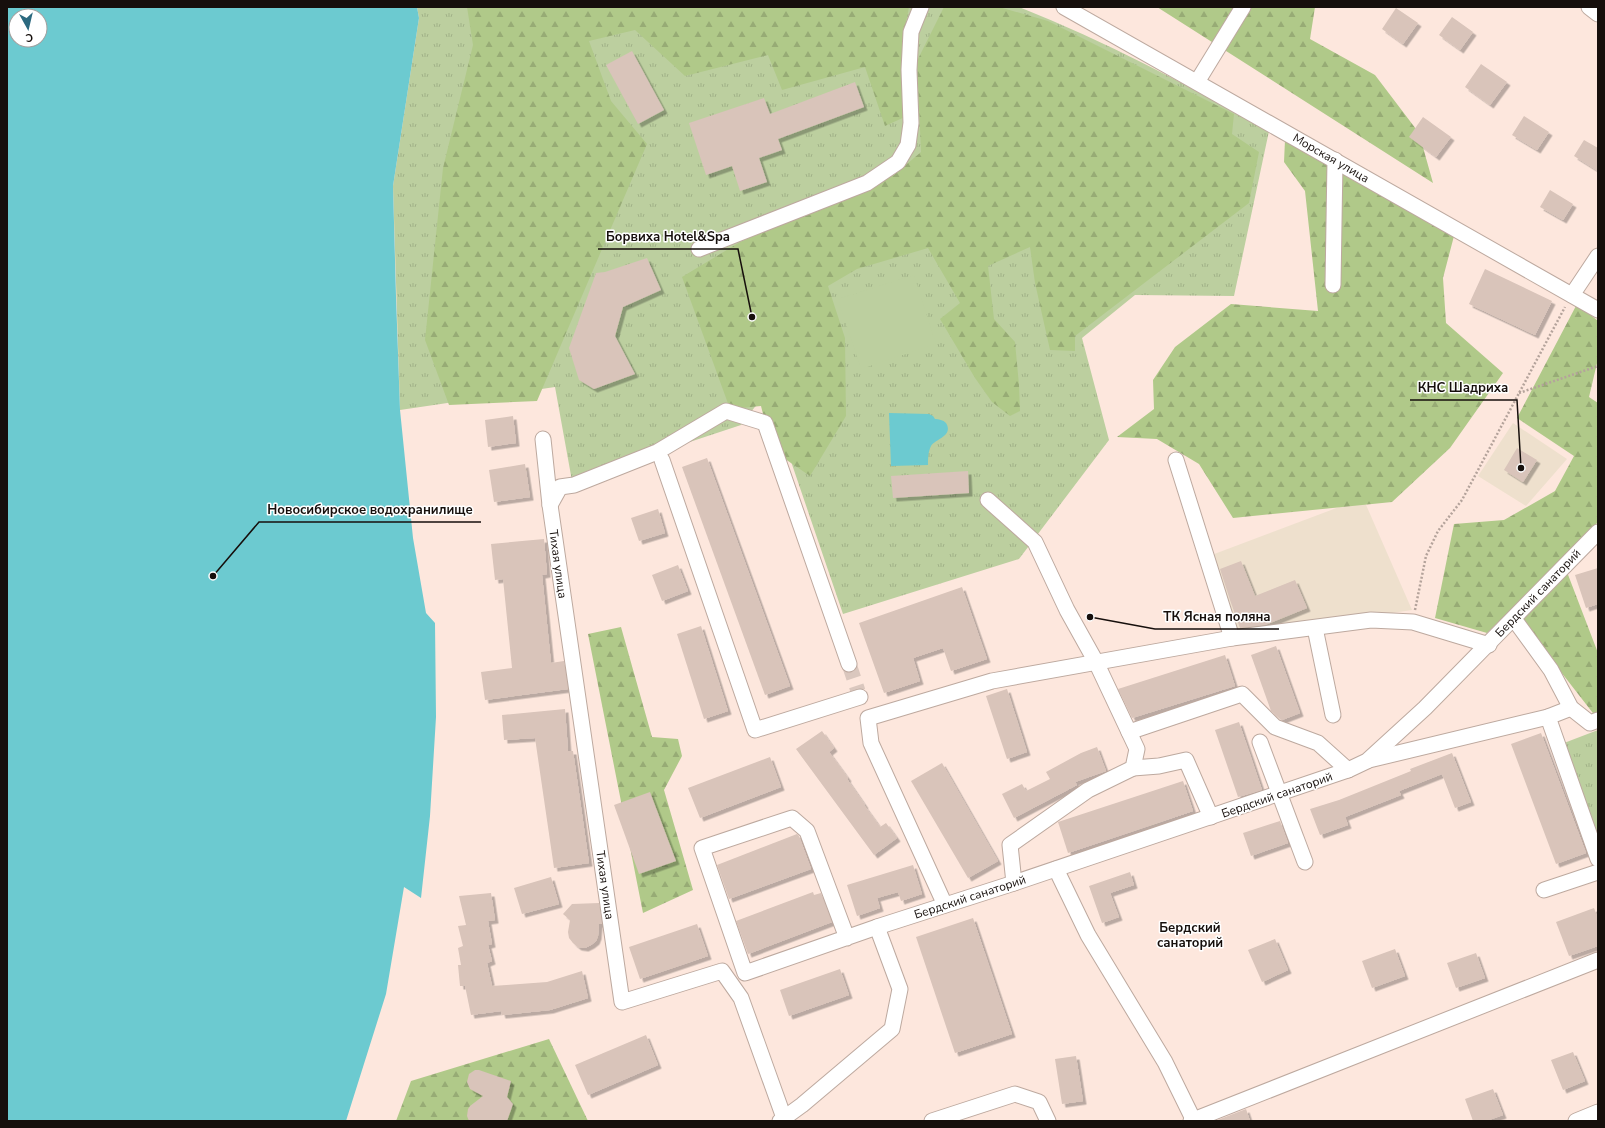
<svg xmlns="http://www.w3.org/2000/svg" width="1605" height="1128" font-family="'Nunito Sans',sans-serif">
	<style>
		.industrial { fill: #eee0cd }
		.grass { fill: url(#grass-tufts) }
		.forest { fill: url(#forest-firs) }
		.pitch { fill: #bccf9f }
		.water { fill: #6ccad0; fill-rule: evenodd }
		.building { fill: #d9c4ba; filter: url(#shadow) }
		.lines { fill: none; stroke-linecap: round; stroke-linejoin: round }
		.minor-tunnel { stroke: #dac7be; stroke-width: 15; stroke-dasharray: 15 8; stroke-linecap: butt }
		.minor-casing { stroke: #bda99f; stroke-width: 17 }
		.path { stroke: #b4a39b; stroke-width: 2.5; stroke-dasharray: 2 2; stroke-linecap: butt }
		.minor { stroke: #fff; stroke-width: 15 }
		.labels { text-anchor: middle; dominant-baseline: central; stroke-width: 3; stroke-linejoin: round; paint-order: stroke }
		.street-label { font-size: 12px; fill: #160f0c; stroke: #fff }
		.neighbourhood-label { font-size: 13px; font-weight: bold; fill: #160f0c; stroke: #fff }
		.leader { fill: none; stroke: #160f0c; stroke-width: 1.5 }
		.callout-dot { fill: #160f0c; stroke: #fff; stroke-width: 1.5 }
		.callout-label { font-size: 13px; text-anchor: middle; font-weight: bold; fill: #160f0c; stroke: #fff; stroke-width: 3; stroke-linejoin: round; paint-order: stroke }
	</style>
	<defs>
		<pattern id="grass-tufts" width="24" height="20" patternUnits="userSpaceOnUse"><rect width="24" height="20" fill="#bccf9f"/><path d="M3 7l-1-3M5 7V3M7 7l1-3M15 17l-1-3M17 17v-4M19 17l1-3" fill="none" stroke="#a1b188"/></pattern>
		<pattern id="forest-firs" width="22" height="20" patternUnits="userSpaceOnUse"><rect width="22" height="20" fill="#b0c989"/><path d="M5 1l3.5 6h-7zM16 11l3.5 6h-7z" fill="#97ab75"/></pattern>
		<filter id="shadow"><feDropShadow dx="3.5" dy="3.5" stdDeviation="0" flood-color="#0004"/></filter>
	</defs>
	<rect width="100%" height="100%" fill="#fde7dd"/>
	<g class="industrial">
		<polygon points="1513,423 1567,459 1526,506 1478,476"/>
		<polygon points="1363,498 1412,610 1239,636 1209,556"/>
	</g>
	<g class="grass">
		<path d="M417,7H1019C1105,41 1188,85 1269,131L1234,296L1135,295L1082,338L1109,440L1019,559L843,614L767,391L741,425L572,481L555,387L400,410L393,186L419,18Z"/>
		<polygon points="1598,730 1598,836 1564,743"/>
	</g>
	<g class="forest">
		<polygon points="467,7 909,7 902,43 907,116 885,126 865,67 782,90 768,55 685,76 635,30 589,41 611,101 647,144 537,401 449,405 425,340 443,168 473,45"/>
		<polygon points="944,7 999,7 1048,21 1234,114 1232,134 1259,152 1249,203 1075,336 1075,351 1050,350 1035,283 1030,247 988,266 994,319 1015,342 1019,385 1020,411 1010,416 992,402 975,378 940,319 960,303 928,248 857,269 828,286 845,338 846,416 810,476 772,450 761,406 730,409 682,277 740,242 894,175 921,152 917,61"/>
		<polygon points="1157,7 1315,7 1310,39 1375,75 1419,133 1433,183"/>
		<polygon points="1285,140 1454,236 1443,278 1446,323 1503,373 1450,448 1392,502 1233,518 1199,464 1157,439 1117,437 1154,409 1153,380 1175,347 1231,304 1318,311 1305,191 1284,162"/>
		<polygon points="1577,304 1598,321 1598,359 1589,397 1598,403 1598,522 1562,559 1598,653 1598,717 1596,717 1512,609 1487,633 1435,618 1454,524 1504,520 1555,491 1574,456 1517,418"/>
		<polygon points="621,627 652,737 678,739 682,756 664,790 693,890 643,913 588,634"/>
		<polygon points="549,1039 588,1121 396,1121 411,1081"/>
	</g>
	<polygon class="pitch" points="914,275 936,344 861,369 838,299"/>
	<g class="water">
		<path d="M7,7H417L419,18L393,186L396,296L400,410L413,538L426,613L435,623L436,717L430,816L421,898L404,887L386,994L346,1121H7ZM16,16H40V40H16Z"/>
		<path d="M889,413L929,414L933,416L935,419C939,419 943,420 946,423C954,436 935,439 931,446C928,452 928,459 928,465L891,466Z"/>
	</g>
	<g class="building">
		<polygon points="1396,8 1418,23 1403,44 1382,29"/>
		<polygon points="1452,17 1473,32 1460,50 1439,35"/>
		<polygon points="632,51 664,110 638,124 606,65"/>
		<polygon points="1481,64 1507,82 1490,105 1465,87"/>
		<polygon points="855,82 864,107 778,139 782,150 759,158 767,182 740,191 732,166 706,175 689,123 764,98 770,114"/>
		<polygon points="1524,116 1549,132 1537,150 1512,135"/>
		<polygon points="1423,117 1451,137 1436,157 1409,137"/>
		<polygon points="1584,140 1598,148 1598,171 1574,156"/>
		<polygon points="1550,190 1573,204 1563,220 1540,207"/>
		<polygon points="647,258 661,290 623,307 615,336 635,374 594,389 579,380 569,348 596,273 605,272"/>
		<polygon points="1485,269 1552,301 1535,335 1469,304"/>
		<polygon points="513,416 516,443 488,447 485,420"/>
		<polygon points="1517,448 1537,460 1523,482 1504,470"/>
		<polygon points="707,458 790,686 765,695 682,467"/>
		<polygon points="525,464 530,497 494,502 489,470"/>
		<polygon points="968,471 969,493 893,498 891,476"/>
		<polygon points="658,509 665,533 639,541 631,518"/>
		<polygon points="544,539 547,574 542,575 551,663 564,661 568,689 485,700 481,672 512,668 503,579 495,580 491,544"/>
		<polygon points="1241,561 1255,596 1295,580 1307,608 1265,625 1240,628 1230,600 1220,569"/>
		<polygon points="678,565 688,591 662,601 652,575"/>
		<polygon points="1598,568 1598,604 1586,608 1575,575"/>
		<polygon points="962,587 987,659 951,671 943,648 913,658 920,681 884,693 859,623"/>
		<polygon points="701,626 728,711 704,719 677,634"/>
		<polygon points="1276,646 1300,713 1282,720 1271,711 1251,655"/>
		<polygon points="1225,655 1235,686 1132,718 1118,689"/>
		<polygon points="1007,689 1027,752 1007,759 986,696"/>
		<polygon points="565,709 568,751 573,751 589,863 554,868 535,738 504,740 502,715"/>
		<polygon points="1239,722 1262,790 1238,797 1215,730"/>
		<polygon points="822,731 834,748 829,752 848,778 847,779 865,805 864,805 880,827 886,823 897,838 874,855 796,749"/>
		<polygon points="1541,733 1586,853 1556,864 1511,744"/>
		<polygon points="1097,747 1106,771 1075,782 1077,785 1014,818 1002,794 1022,784 1026,791 1050,779 1046,772 1081,753"/>
		<polygon points="1452,753 1471,802 1455,808 1442,774 1399,791 1401,795 1345,817 1348,825 1320,835 1310,809 1339,800 1411,771 1410,769"/>
		<polygon points="770,757 781,787 700,818 688,788"/>
		<polygon points="942,763 998,861 968,878 911,781"/>
		<polygon points="1183,781 1193,811 1068,853 1058,822"/>
		<polygon points="650,792 676,861 639,874 614,805"/>
		<polygon points="1280,821 1288,843 1251,856 1243,833"/>
		<polygon points="797,834 799,836 811,869 729,899 717,865"/>
		<polygon points="913,865 922,894 901,901 898,892 877,898 880,908 857,916 847,885"/>
		<polygon points="1130,872 1134,885 1110,893 1119,917 1102,923 1089,886"/>
		<polygon points="551,877 559,904 522,914 514,888"/>
		<polygon points="813,892 814,895 821,893 832,922 748,954 736,921"/>
		<polygon points="491,893 495,920 488,921 492,944 488,945 492,961 487,963 492,986 547,982 582,971 588,998 550,1010 502,1015 501,1011 471,1015 465,986 460,986 458,965 461,965 458,948 463,946 458,926 466,925 459,896"/>
		<polygon points="599,903 602,924 599,924 598,936 596,941 591,945 585,948 578,947 573,943 569,938 568,932 570,920 563,914 572,904"/>
		<polygon points="1594,908 1598,919 1598,946 1569,956 1556,922"/>
		<polygon points="973,918 1012,1034 955,1053 916,937"/>
		<polygon points="697,924 708,956 640,979 629,947"/>
		<polygon points="1275,939 1288,970 1262,982 1248,950"/>
		<polygon points="1395,949 1405,976 1372,988 1362,961"/>
		<polygon points="1476,953 1485,978 1456,988 1447,963"/>
		<polygon points="840,969 849,995 789,1016 780,990"/>
		<polygon points="646,1035 658,1065 588,1095 575,1065"/>
		<polygon points="1573,1052 1585,1081 1563,1090 1551,1060"/>
		<polygon points="1076,1056 1083,1101 1062,1104 1055,1059"/>
		<polygon points="475,1070 479,1070 511,1081 507,1097 513,1104 507,1121 469,1121 467,1116 468,1109 470,1106 483,1096 470,1089 467,1082 469,1074"/>
		<polygon points="1493,1089 1503,1115 1486,1121 1473,1121 1465,1099"/>
		<polygon points="1246,1109 1250,1121 1215,1121"/>
	</g>
	<g class="lines">
		<polyline class="minor-tunnel" points="849,664 858,691"/>
		<defs>
			<g id="minor">
				<polyline points="1064,7 1598,310"/>
				<polyline points="1589,7 1598,14"/>
				<polyline points="1197,82 1243,7"/>
				<polyline points="699,249 867,183 898,162 908,145 911,123 909,70 911,32 921,7"/>
				<polyline points="1333,285 1335,160"/>
				<polyline points="1572,295 1598,256"/>
				<polyline points="543,439 550,505 622,1002 722,971 741,998 784,1118"/>
				<polyline points="662,460 755,730 860,697"/>
				<polyline points="1176,460 1232,638"/>
				<polyline points="988,500 1035,542 1067,610 1096,662 1137,749 1133,768 1088,790 1010,845 1014,883"/>
				<polyline points="550,505 560,487 574,485 657,452 726,411 765,423 849,664"/>
				<polyline points="1514,619 1551,670 1571,708 1590,723 1598,720"/>
				<polyline points="1315,628 1333,715"/>
				<polyline points="1571,708 1548,717 1598,859"/>
				<polyline points="1129,732 1242,694 1275,727 1318,743 1348,770"/>
				<polyline points="1260,742 1305,862"/>
				<polyline points="1369,760 1548,717"/>
				<polyline points="1133,768 1159,766 1186,760 1211,817"/>
				<polyline points="1056,869 1088,935 1165,1062 1194,1121"/>
				<polyline points="1544,890 1598,872"/>
				<polyline points="945,905 871,743 868,718 992,681 1232,638 1371,620 1413,622 1489,645"/>
				<polyline points="847,938 807,831 792,818 702,848 745,973 877,927 1014,883 1348,770 1367,761 1425,708 1598,532"/>
				<polyline points="780,1121 802,1105 892,1029 900,989 877,927"/>
				<polyline points="932,1121 1015,1094 1039,1102 1048,1121"/>
				<polyline points="1191,1121 1598,960"/>
				<polyline points="1576,1121 1598,1112"/>
			</g>
		</defs>
		<use href="#minor" class="minor-casing"/>
		<g class="path">
			<polyline points="1519,393 1598,366"/>
			<polyline points="1415,610 1426,556 1438,531 1462,500 1565,307"/>
		</g>
		<use href="#minor" class="minor"/>
	</g>
	<g class="labels">
		<g class="street-label">
			<text transform="translate(1331 158) rotate(30)">Морская улица</text>
			<text transform="translate(558 564) rotate(82)">Тихая улица</text>
			<text transform="translate(1538 593) rotate(-46)">Бердский санаторий</text>
			<text transform="translate(1277 795) rotate(-19)">Бердский санаторий</text>
			<text transform="translate(605 885) rotate(82)">Тихая улица</text>
			<text transform="translate(970 897) rotate(-18)">Бердский санаторий</text>
		</g>
		<g class="neighbourhood-label">
			<text x="1190" y="928">Бердский<tspan x="1190" dy="15">санаторий</tspan></text>
		</g>
	</g>
	<path class="leader" d="M752 317L738 249H598M1521 468L1517 400H1410M213 576L259 522H481M1090 617L1155 629H1279"/>
	<g class="callout-dot">
		<circle cx="752" cy="317" r="4"/>
		<circle cx="1521" cy="468" r="4"/>
		<circle cx="213" cy="576" r="4"/>
		<circle cx="1090" cy="617" r="4"/>
	</g>
	<g class="callout-label">
		<text x="668" y="241">Борвиха Hotel&amp;Spa</text>
		<text x="1463" y="392">КНС Шадриха</text>
		<text x="370" y="514">Новосибирское водохранилище</text>
		<text x="1217" y="621">ТК Ясная поляна</text>
	</g>
	<rect width="1605" height="1128" fill="none" stroke="#160f0c" stroke-width="16"/>
	<g transform="translate(28 28) rotate(172)"><circle r="19" fill="#ffffff" stroke="#a29f9e"/>
	<path d="M0-3L7 15L0 10L-7 15Z" fill="#2b697f"/>
	<text y="-6" font-size="11" font-weight="bold" text-anchor="middle" fill="#160f0c">С</text>
	</g>
</svg>
